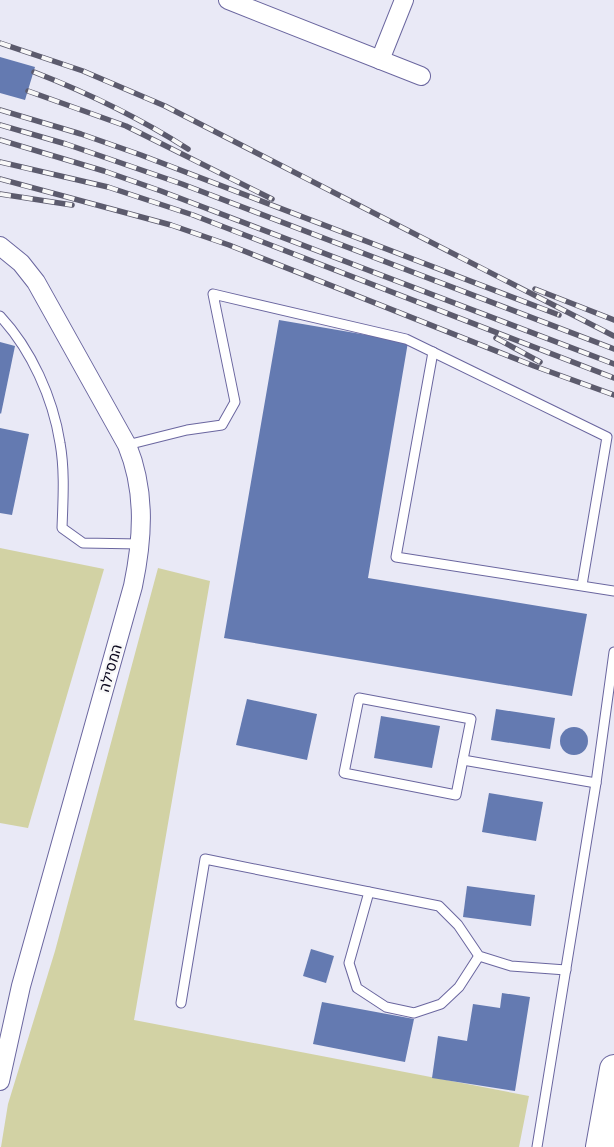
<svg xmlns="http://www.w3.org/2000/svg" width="614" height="1147" font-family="Inter,Heebo,sans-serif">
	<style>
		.green { fill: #d2d2a4 }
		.building { fill: #647ab1 }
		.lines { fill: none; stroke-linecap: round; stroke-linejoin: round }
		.lane-casing { stroke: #6a669f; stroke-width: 11 }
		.street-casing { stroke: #6a669f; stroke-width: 20 }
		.highway-casing { stroke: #6a669f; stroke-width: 30 }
		.lane { stroke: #fff; stroke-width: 9 }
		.street { stroke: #fff; stroke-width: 18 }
		.highway { stroke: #fff; stroke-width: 28 }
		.rail-casing { stroke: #5c5b6d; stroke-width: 5.5 }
		.rail { stroke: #f8f8f8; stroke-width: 4; stroke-dasharray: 11; stroke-linecap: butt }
		.labels { text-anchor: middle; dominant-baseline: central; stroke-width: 5; stroke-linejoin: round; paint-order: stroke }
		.street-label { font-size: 15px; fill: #0b081d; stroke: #f8f8f8 }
	</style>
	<rect width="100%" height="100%" fill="#e9e9f6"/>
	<g class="green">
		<polygon points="0,548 104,569 28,828 0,823"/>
		<polygon points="158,568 210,581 134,1020 529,1096 519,1147 1,1147 8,1104 55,951"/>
	</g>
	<g class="building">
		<polygon points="0,57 35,67 25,100 0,93"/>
		<polygon points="279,320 408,342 368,578 587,614 572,696 224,638"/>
		<polygon points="0,342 15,346 1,414 0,413"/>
		<polygon points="0,428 29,434 12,515 0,513"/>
		<polygon points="247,699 317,714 307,760 236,745"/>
		<polygon points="496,709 555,718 550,749 491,740"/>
		<polygon points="381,716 440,726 432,768 374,758"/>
		<circle cx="574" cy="741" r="14"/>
		<polygon points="489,793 543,802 536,841 482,832"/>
		<polygon points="467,886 535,895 531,926 463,917"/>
		<polygon points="311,949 334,956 326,983 303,976"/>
		<polygon points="502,993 530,997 515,1091 432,1078 438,1036 467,1041 473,1004 500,1008"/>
		<polygon points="322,1002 414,1019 405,1062 313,1044"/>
	</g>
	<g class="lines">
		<defs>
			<g id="lane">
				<path d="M0,316C31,349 53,398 60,443C65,471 63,500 62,528L83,543L140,544"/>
				<polyline points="433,352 396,557 614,591"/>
				<polyline points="127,445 187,430 222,425 235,402 213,294 406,339 607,437 582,585"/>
				<polygon points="359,698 471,719 456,795 344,773"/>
				<polyline points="463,760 596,783"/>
				<polyline points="369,892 349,963 357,988 386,1007 414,1013 441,1004 459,987 479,956"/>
				<polyline points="181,1003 205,859 439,906 458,925 479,956 511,966 566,970"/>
				<polyline points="537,1147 596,783 614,652"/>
			</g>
			<g id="street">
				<polyline points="228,0 421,76"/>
				<polyline points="380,60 404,0"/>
				<path d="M0,246L21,263L36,282L127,445C146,491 143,538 133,586L21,986L0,1081"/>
			</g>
			<polyline id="highway" points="600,1147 614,1069"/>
		</defs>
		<use href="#lane" class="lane-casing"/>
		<use href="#street" class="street-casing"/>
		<use href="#highway" class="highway-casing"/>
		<use href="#lane" class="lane"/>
		<use href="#street" class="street"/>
		<use href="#highway" class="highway"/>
		<defs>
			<g id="rail">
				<polyline points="0,43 83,71 165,106 614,336"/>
				<path d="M34,72C88,93 138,117 188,149"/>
				<polyline points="28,91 126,126 272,199"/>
				<polyline points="0,110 81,134 141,155 559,315"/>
				<polyline points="0,125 66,144 182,184 614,349"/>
				<polyline points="0,140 104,171 161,191 614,364"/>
				<polyline points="0,162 108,187 193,215 614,378"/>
				<polyline points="0,179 171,225 229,245 534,366 614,395"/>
				<polyline points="0,194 72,205"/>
				<polyline points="535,289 614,320"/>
				<polyline points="496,338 540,362"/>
			</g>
		</defs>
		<use href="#rail" class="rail-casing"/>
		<use href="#rail" class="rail"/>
	</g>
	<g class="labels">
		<g class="street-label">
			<text transform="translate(110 668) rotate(-74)">המסילה</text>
		</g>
	</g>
</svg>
